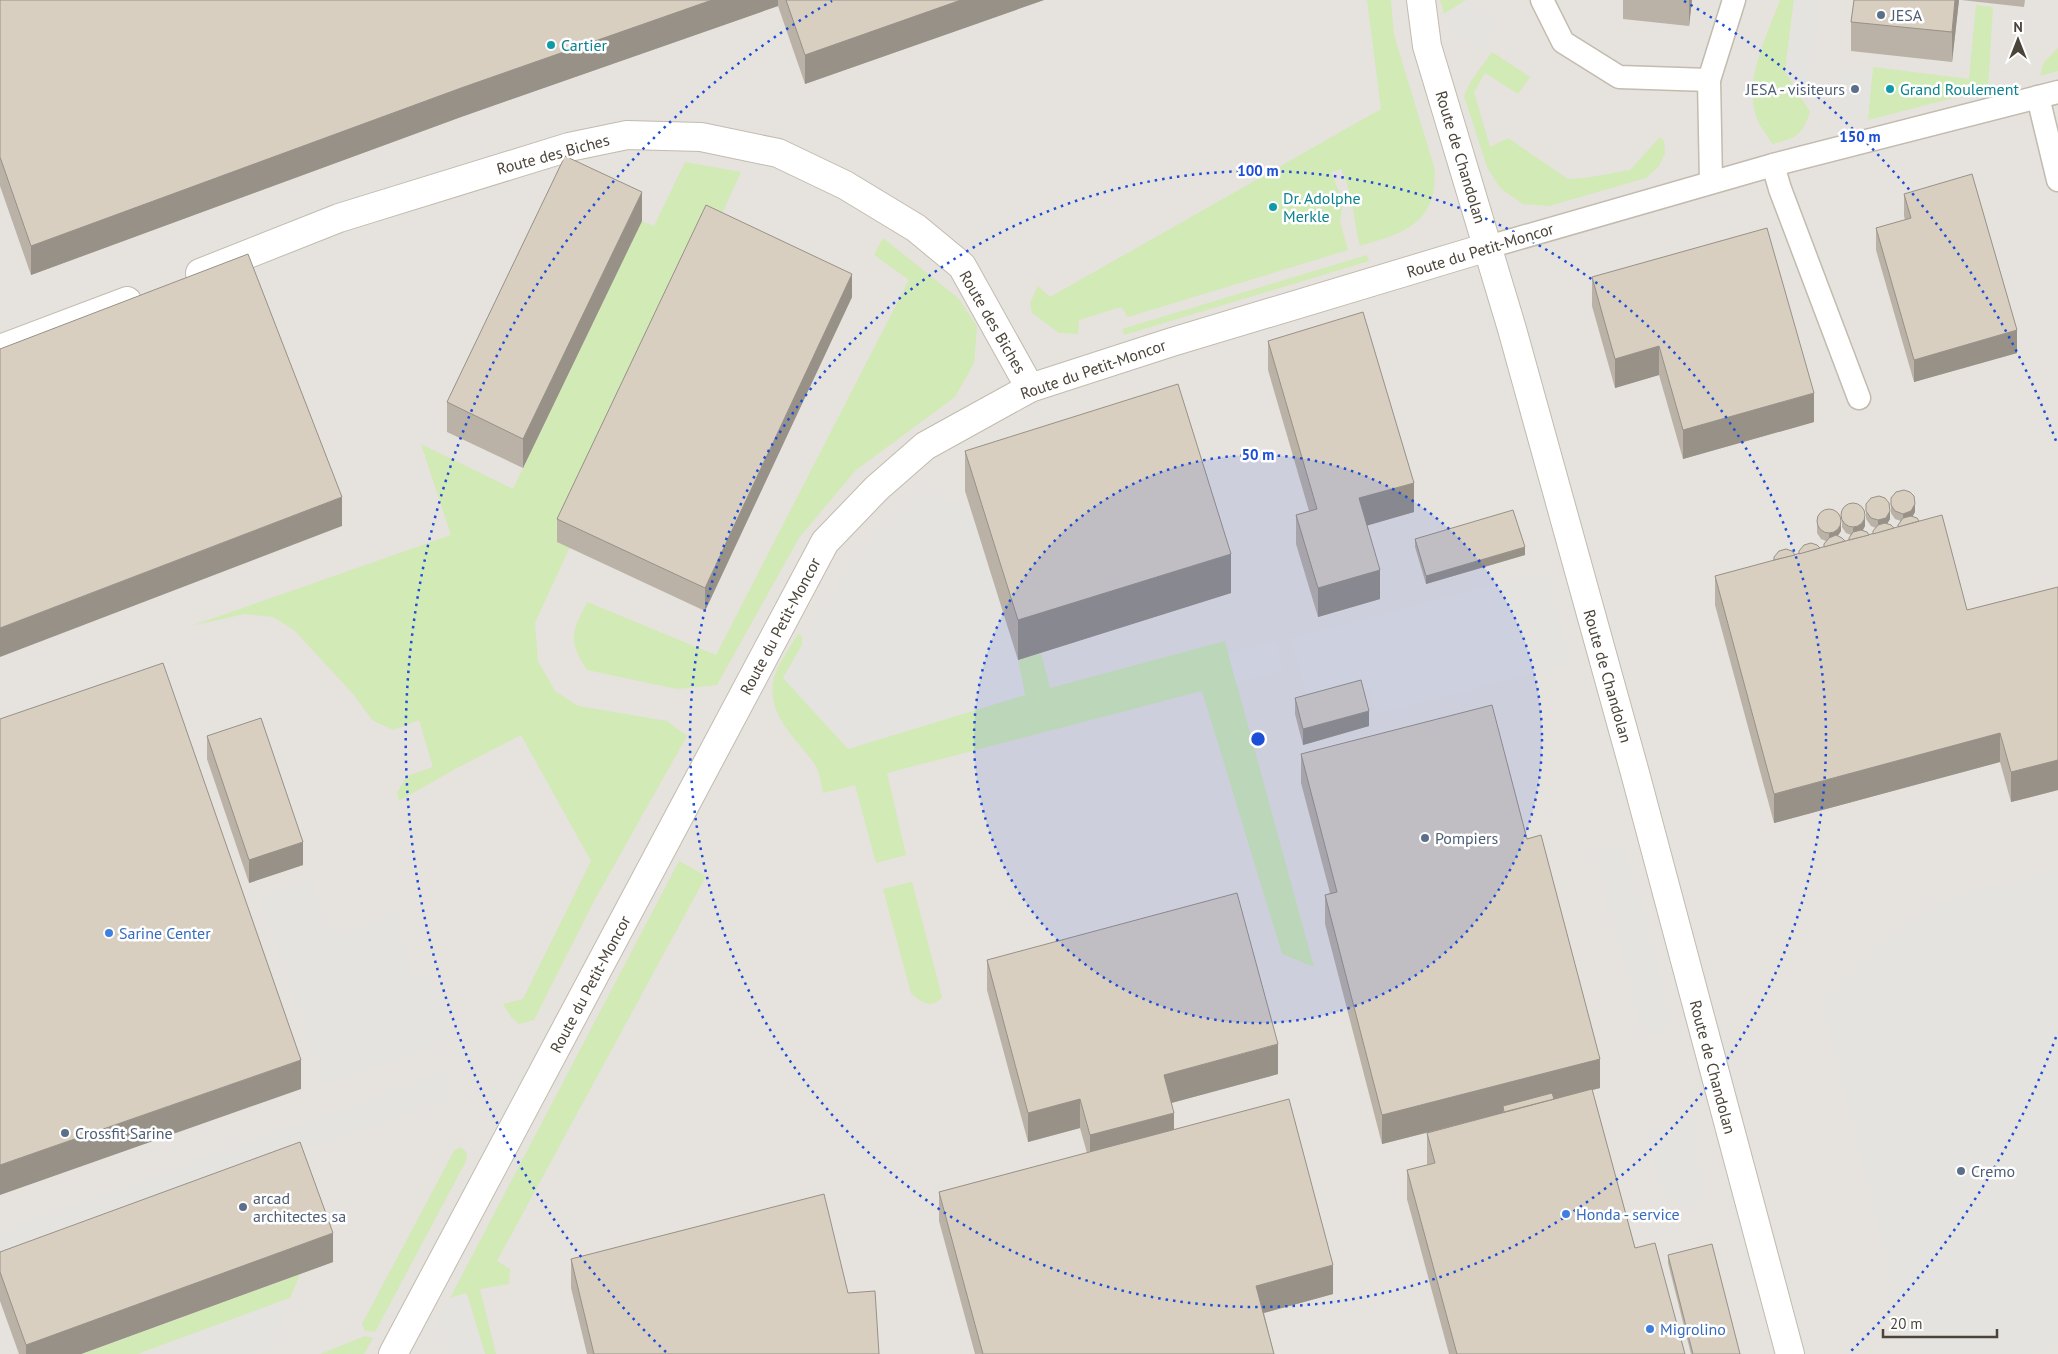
<svg xmlns="http://www.w3.org/2000/svg" width="2058" height="1354" font-family="'PT Sans',sans-serif">
	<style>
		.industrial { fill: #e6e2dd }
		.green { fill: #d2eab5 }
		.parking { fill: #e5e3e0 }
		.lines { fill: none; stroke-linecap: round; stroke-linejoin: round }
		.service-casing { stroke: #c2bbae; stroke-width: 25 }
		.minor-casing { stroke: #c2bbae; stroke-width: 30 }
		.service { stroke: #fff; stroke-width: 22 }
		.minor { stroke: #fff; stroke-width: 28 }
		.wall { fill: #bab2a6 }
		.shaded-wall { fill: #979187 }
		.building { fill: #d8cfc1; stroke: #979187 }
		.ring { fill: none; stroke: #1d4ed8; stroke-width: 2.5; stroke-dasharray: 2.5 5 }
		.service-dot { fill: #5c6f8a; stroke: #fff; stroke-width: 2 }
		.culture-dot { fill: #0f9aa8; stroke: #fff; stroke-width: 2 }
		.shop-dot { fill: #3f7fe0; stroke: #fff; stroke-width: 2 }
		.labels { text-anchor: middle; dominant-baseline: central; stroke-width: 5; stroke-linejoin: round; paint-order: stroke }
		.service-label { font-size: 16px; fill: #4e5e75; stroke: #fff; text-anchor: start }
		.culture-label { font-size: 16px; fill: #0d838f; stroke: #fff; text-anchor: start }
		.street-label { font-size: 16px; fill: #4b4439; stroke: #fff }
		.shop-label { font-size: 16px; fill: #366cbe; stroke: #fff; text-anchor: start }
		.centre { fill: #1d4ed8; stroke: #fff; stroke-width: 2.5 }
		.ring-label { font-size: 15px; text-anchor: middle; font-weight: bold; fill: #1d4ed8; stroke: #fff; stroke-width: 5; stroke-linejoin: round; paint-order: stroke }
	</style>
	<rect width="100%" height="100%" fill="#f6f3ec"/>
	<rect class="industrial" x="0" y="0" width="2058" height="1354"/>
	<g class="green">
		<path d="M1367,0H1391L1394,35L1435,170C1434,178 1435,187 1433,194C1425,229 1390,237 1360,246C1353,218 1354,197 1341,169L1331,172L1343,201L1340,222L1348,250L1128,317L1121,307L1079,320L1078,334L1059,333L1032,313L1030,303L1038,286L1050,297L1381,109Z"/>
		<polygon points="1440,0 1466,0 1444,14"/>
		<path d="M1780,0H1794L1785,71L1810,112C1802,136 1796,138 1772,144C1767,134 1757,123 1755,113C1746,74 1767,36 1780,0Z"/>
		<polygon points="1976,5 1993,7 1988,89 1868,120 1873,67 1969,79"/>
		<polygon points="2058,48 2058,71 2040,76 2044,62"/>
		<polygon points="1492,52 1530,77 1518,94 1485,73 1474,92 1490,147 1508,138 1568,179 1585,178 1630,170 1660,137 1664,141 1665,153 1659,166 1646,178 1549,206 1523,204 1500,188 1487,167 1464,96 1471,81"/>
		<polygon points="685,162 741,172 535,623 538,661 555,691 578,706 667,721 687,736 594,901 534,1020 519,1024 511,1017 503,1004 523,999 591,861 521,735 455,769 399,801 397,793 407,776 433,767 419,720 393,730 372,720 354,695 294,630 273,617 244,614 191,626 451,535 421,444 513,489 642,221 654,226"/>
		<path d="M883,238L958,298L977,326L974,363L955,397L856,470L799,538L717,685L677,689L587,670C567,639 572,633 587,602L716,655L909,280L874,255Z"/>
		<polygon points="1367,255 1369,261 1124,335 1122,329"/>
		<path d="M798,634L802,636V645L783,678L1025,695L1018,660L1041,653L1050,688L1225,641L1314,967L1282,954L1202,691L887,773L906,855L876,863L855,785L823,793C821,782 820,772 814,763C796,738 765,714 774,678C778,664 790,647 798,634Z"/>
		<polygon points="679,861 706,876 497,1261 510,1269 509,1284 480,1289 496,1354 485,1354 467,1294 450,1298"/>
		<path d="M912,882L942,997C932,1010 920,1002 911,993L883,889Z"/>
		<polygon points="460,1147 467,1153 466,1161 375,1332 365,1331 362,1324 454,1151"/>
		<polygon points="300,1274 290,1298 138,1354 82,1354"/>
		<polygon points="365,1336 373,1338 364,1354 320,1354"/>
	</g>
	<g class="parking">
		<polygon points="1466,0 1499,24 1483,52 1453,31 1444,14"/>
		<polygon points="1794,0 1820,0 1808,86 1785,71"/>
		<polygon points="1873,67 1868,114 1843,120 1839,106 1842,72"/>
		<polygon points="925,488 938,492 954,505 969,504 1018,660 1025,695 848,749 783,678 840,579 880,528"/>
		<polygon points="1546,571 1572,663 1377,714 1370,689 1310,705 1291,638"/>
		<polygon points="1275,641 1283,670 1236,683 1228,653"/>
		<polygon points="1625,846 1673,1028 1644,1036 1594,853"/>
		<polygon points="2058,871 2058,1345 2021,1354 1925,1354 1907,1343 1821,1000 1933,903"/>
		<polygon points="310,879 330,937 393,915 412,971 443,994 448,1012 444,1043 325,1084 260,897"/>
		<polygon points="439,1074 450,1098 0,1259 0,1232"/>
		<polygon points="1692,1119 1705,1202 1679,1206 1676,1194 1663,1197 1650,1130"/>
		<polygon points="466,1293 485,1354 451,1354 439,1320 450,1298"/>
		<polygon points="290,1298 272,1346 249,1354 138,1354"/>
	</g>
	<g class="lines">
		<defs>
			<g id="service">
				<polyline points="1542,0 1563,42 1619,77 1709,80"/>
				<polyline points="2038,97 2058,180"/>
				<polyline points="1773,165 1780,189 1859,398"/>
				<polyline points="1711,182 1709,80 1734,0"/>
				<polyline points="1488,247 1773,165 2058,92"/>
			</g>
			<g id="minor">
				<polyline points="1421,0 1427,46 1512,329 1635,773 1790,1354"/>
				<polyline points="200,273 339,218 569,147 627,135 701,137 778,153 845,185 916,228 962,266 1030,388"/>
				<polyline points="0,349 127,301"/>
				<polyline points="393,1354 825,542 877,488 925,446 1030,388 1172,342 1488,247"/>
			</g>
		</defs>
		<use href="#service" class="service-casing"/>
		<use href="#minor" class="minor-casing"/>
		<use href="#service" class="service"/>
		<use href="#minor" class="minor"/>
	</g>
	<g class="wall">
		<polygon points="0,0 1044,0 805,84 778,6 461,117 31,275 0,186"/>
		<polygon points="1623,0 1692,0 1689,26 1623,19"/>
		<polygon points="1854,0 1959,0 1952,62 1851,51 1851,22"/>
		<polygon points="1961,0 2025,0 2024,7"/>
		<polygon points="1904,194 2017,353 1914,382 1876,250 1876,228 1905,220 1904,216"/>
		<polygon points="642,221 523,468 447,432 447,402"/>
		<polygon points="1592,277 1814,422 1683,459 1659,375 1615,388 1592,306"/>
		<polygon points="852,297 705,611 557,542 557,519"/>
		<polygon points="1268,341 1414,512 1367,525 1380,599 1318,617 1296,544 1296,515 1309,511 1268,370"/>
		<polygon points="965,451 1231,593 1018,660 965,491"/>
		<polygon points="1891,498 1915,512 1912,517 1967,610 2058,587 2058,790 2011,802 2000,762 1774,823 1715,605 1715,576 1824,547 1826,541 1821,539 1817,533 1817,516 1841,531 1838,536 1845,541 1849,540 1851,535 1846,533 1842,527 1842,511 1865,526 1863,530 1869,535 1873,534 1876,528 1871,526 1866,519 1866,504 1890,519 1887,523 1894,528 1898,527 1901,521 1895,519 1891,513"/>
		<polygon points="1415,539 1525,555 1426,584 1415,547"/>
		<polygon points="1295,698 1369,726 1303,745 1295,714"/>
		<polygon points="207,736 303,865 249,883 207,759"/>
		<polygon points="1301,754 1527,839 1600,1088 1592,1090 1635,1248 1685,1354 1449,1354 1407,1199 1407,1170 1427,1165 1427,1133 1470,1122 1382,1144 1325,924 1325,895 1330,893 1301,783"/>
		<polygon points="987,960 1278,1074 1171,1103 1174,1130 1333,1294 1264,1313 1274,1354 975,1354 939,1221 939,1192 1087,1153 1080,1128 1028,1142 987,990"/>
		<polygon points="0,1252 333,1262 81,1354 19,1354 0,1301"/>
		<polygon points="1668,1255 1740,1354 1691,1354 1668,1263"/>
		<polygon points="571,1259 848,1293 879,1354 587,1354 571,1288"/>
	</g>
	<g class="shaded-wall">
		<polygon points="712,0 778,0 778,6 461,117 31,275 31,246 461,88"/>
		<polygon points="961,0 1044,0 805,84 805,55"/>
		<polygon points="1689,0 1692,0 1689,26"/>
		<polygon points="1955,0 1959,0 1952,62 1952,32"/>
		<polygon points="642,192 642,221 523,468 523,439"/>
		<polygon points="852,274 852,297 705,611 705,588"/>
		<polygon points="2017,330 2017,353 1914,382 1914,360"/>
		<polygon points="1659,346 1659,375 1615,388 1615,359"/>
		<polygon points="1814,393 1814,422 1683,459 1683,430"/>
		<polygon points="1414,483 1414,512 1359,528 1359,498"/>
		<polygon points="342,497 342,526 0,657 0,628"/>
		<polygon points="1915,504 1915,512 1911,519 1903,522 1903,514"/>
		<polygon points="1890,511 1890,519 1886,526 1878,528 1878,520"/>
		<polygon points="1865,518 1865,526 1861,533 1853,536 1853,528"/>
		<polygon points="1841,523 1841,531 1836,538 1829,541 1829,533"/>
		<polygon points="1525,547 1525,555 1426,584 1426,576"/>
		<polygon points="1231,554 1231,593 1018,660 1018,620"/>
		<polygon points="1380,570 1380,599 1318,617 1318,588"/>
		<polygon points="1369,711 1369,726 1303,745 1303,729"/>
		<polygon points="2000,733 2000,762 1774,823 1774,794"/>
		<polygon points="2058,760 2058,790 2011,802 2011,772"/>
		<polygon points="303,842 303,865 249,883 249,860"/>
		<polygon points="1278,1044 1278,1074 1164,1105 1164,1075"/>
		<polygon points="1600,1059 1600,1088 1504,1113 1503,1106 1503,1113 1382,1144 1382,1115"/>
		<polygon points="301,1060 301,1089 0,1195 0,1165"/>
		<polygon points="1080,1099 1080,1128 1028,1142 1028,1113"/>
		<polygon points="1174,1113 1174,1142 1090,1165 1090,1135"/>
		<polygon points="333,1233 333,1262 81,1354 26,1354 26,1345"/>
		<polygon points="1333,1265 1333,1294 1256,1315 1256,1286"/>
	</g>
	<g class="building">
		<polygon points="0,0 712,0 461,88 31,246 0,157"/>
		<polygon points="786,0 961,0 805,55"/>
		<polygon points="1854,0 1955,0 1952,32 1851,22"/>
		<polygon points="565,156 642,192 523,439 447,402"/>
		<polygon points="1972,174 2017,330 1914,360 1876,228 1911,218 1904,194"/>
		<polygon points="706,205 852,274 705,588 557,519"/>
		<polygon points="1767,228 1814,393 1683,430 1659,346 1615,359 1592,277"/>
		<polygon points="248,254 342,497 0,628 0,349"/>
		<polygon points="1363,312 1414,483 1359,498 1380,570 1318,588 1296,515 1317,509 1268,341"/>
		<polygon points="1178,384 1231,554 1018,620 965,451"/>
		<polygon points="1904,490 1910,492 1914,496 1915,504 1911,511 1903,514 1895,511 1891,505 1891,498 1896,492"/>
		<polygon points="1879,496 1885,498 1889,503 1890,511 1886,518 1878,520 1871,518 1866,511 1866,504 1871,498"/>
		<circle cx="1853" cy="515" r="12"/>
		<circle cx="1829" cy="521" r="12"/>
		<polygon points="1513,510 1525,547 1426,576 1415,539"/>
		<polygon points="1942,515 1967,610 2058,587 2058,760 2011,772 2000,733 1774,794 1715,576"/>
		<polygon points="1911,516 1917,518 1919,521 1898,527 1898,525 1903,518"/>
		<polygon points="1885,523 1891,525 1894,528 1873,534 1873,531 1878,525"/>
		<polygon points="1861,530 1867,532 1869,535 1849,540 1849,538 1853,532"/>
		<polygon points="1836,535 1842,538 1845,541 1824,547 1824,544 1829,538"/>
		<polygon points="1811,543 1817,545 1820,548 1799,554 1799,551 1804,545"/>
		<polygon points="1786,549 1792,551 1795,555 1774,560 1774,557 1779,551"/>
		<polygon points="163,663 301,1060 0,1165 0,719"/>
		<polygon points="1361,680 1369,711 1303,729 1295,698"/>
		<polygon points="1492,705 1527,839 1541,835 1600,1059 1382,1115 1325,895 1337,892 1301,754"/>
		<polygon points="261,718 303,842 249,860 207,736"/>
		<polygon points="1237,893 1278,1044 1164,1075 1174,1113 1090,1135 1080,1099 1028,1113 987,960"/>
		<polygon points="1592,1089 1635,1248 1655,1243 1685,1354 1457,1354 1407,1170 1435,1163 1427,1133"/>
		<polygon points="1552,1093 1554,1099 1504,1112 1503,1106"/>
		<polygon points="1289,1099 1333,1265 1256,1286 1274,1354 983,1354 939,1192"/>
		<polygon points="300,1142 333,1233 26,1345 0,1272 0,1252"/>
		<polygon points="824,1194 848,1293 875,1291 879,1354 594,1354 571,1259"/>
		<polygon points="1712,1244 1740,1354 1693,1354 1668,1255"/>
	</g>
	<circle cx="1258" cy="739" r="284" fill="#1d4ed8" fill-opacity=".12"/>
	<g class="ring">
		<circle cx="1258" cy="739" r="284"/>
		<circle cx="1258" cy="739" r="568"/>
		<path d="M2056 1037A852 852 0 0 1 1850 1352M666 1352A852 852 0 0 1 832 1M1684 1A852 852 0 0 1 2056 441"/>
	</g>
	<g class="service-dot">
		<circle cx="1881" cy="15" r="5"/>
		<circle cx="1855" cy="89" r="5"/>
		<circle cx="1425" cy="838" r="5"/>
		<circle cx="65" cy="1133" r="5"/>
		<circle cx="1961" cy="1171" r="5"/>
		<circle cx="243" cy="1207" r="5"/>
	</g>
	<g class="culture-dot">
		<circle cx="551" cy="45" r="5"/>
		<circle cx="1890" cy="89" r="5"/>
		<circle cx="1273" cy="207" r="5"/>
	</g>
	<g class="shop-dot">
		<circle cx="109" cy="933" r="5"/>
		<circle cx="1566" cy="1214" r="5"/>
		<circle cx="1650" cy="1329" r="5"/>
	</g>
	<g class="labels">
		<g class="service-label">
			<text x="1891" y="15">JESA</text>
			<text x="1845" y="89" text-anchor="end">JESA - visiteurs</text>
			<text x="1435" y="838">Pompiers</text>
			<text x="75" y="1133">Crossfit Sarine</text>
			<text x="1971" y="1171">Cremo</text>
			<text x="253" y="1198">arcad<tspan x="253" dy="18">architectes sa</tspan></text>
		</g>
		<g class="culture-label">
			<text x="561" y="45">Cartier</text>
			<text x="1900" y="89">Grand Roulement</text>
			<text x="1283" y="198">Dr. Adolphe<tspan x="1283" dy="18">Merkle</tspan></text>
		</g>
		<g class="street-label">
			<text transform="translate(553 154) rotate(-15)">Route des Biches</text>
			<text transform="translate(1461 157) rotate(73)">Route de Chandolan</text>
			<text transform="translate(1480 250) rotate(-17)">Route du Petit-Moncor</text>
			<text transform="translate(993 322) rotate(60)">Route des Biches</text>
			<text transform="translate(1093 369) rotate(-19)">Route du Petit-Moncor</text>
			<text transform="translate(780 626) rotate(-62)">Route du Petit-Moncor</text>
			<text transform="translate(1608 676) rotate(74)">Route de Chandolan</text>
			<text transform="translate(590 984) rotate(-62)">Route du Petit-Moncor</text>
			<text transform="translate(1713 1067) rotate(75)">Route de Chandolan</text>
		</g>
		<g class="shop-label">
			<text x="119" y="933">Sarine Center</text>
			<text x="1576" y="1214">Honda - service</text>
			<text x="1660" y="1329">Migrolino</text>
		</g>
	</g>
	<circle cx="1258" cy="739" r="8" class="centre"/>
	<g class="ring-label">
		<text x="1860" y="142">150 m</text>
		<text x="1258" y="176">100 m</text>
		<text x="1258" y="460">50 m</text>
	</g>
	<g transform="translate(2018 40)" stroke="#ffffff" stroke-width="4" paint-order="stroke">
	<path d="M0-4L9 19L0 12L-9 19Z" fill="#4b4439"/>
	<text y="-8" font-size="14" font-weight="bold" text-anchor="middle" fill="#4b4439">N</text>
	</g>
	<path d="M1883 1329v8h114v-8" fill="none" stroke="#4b4439" stroke-width="2.5"/>
	<text x="1890" y="1329" font-size="15" fill="#4b4439" stroke="#ffffff" stroke-width="4" paint-order="stroke">20 m</text>
</svg>
